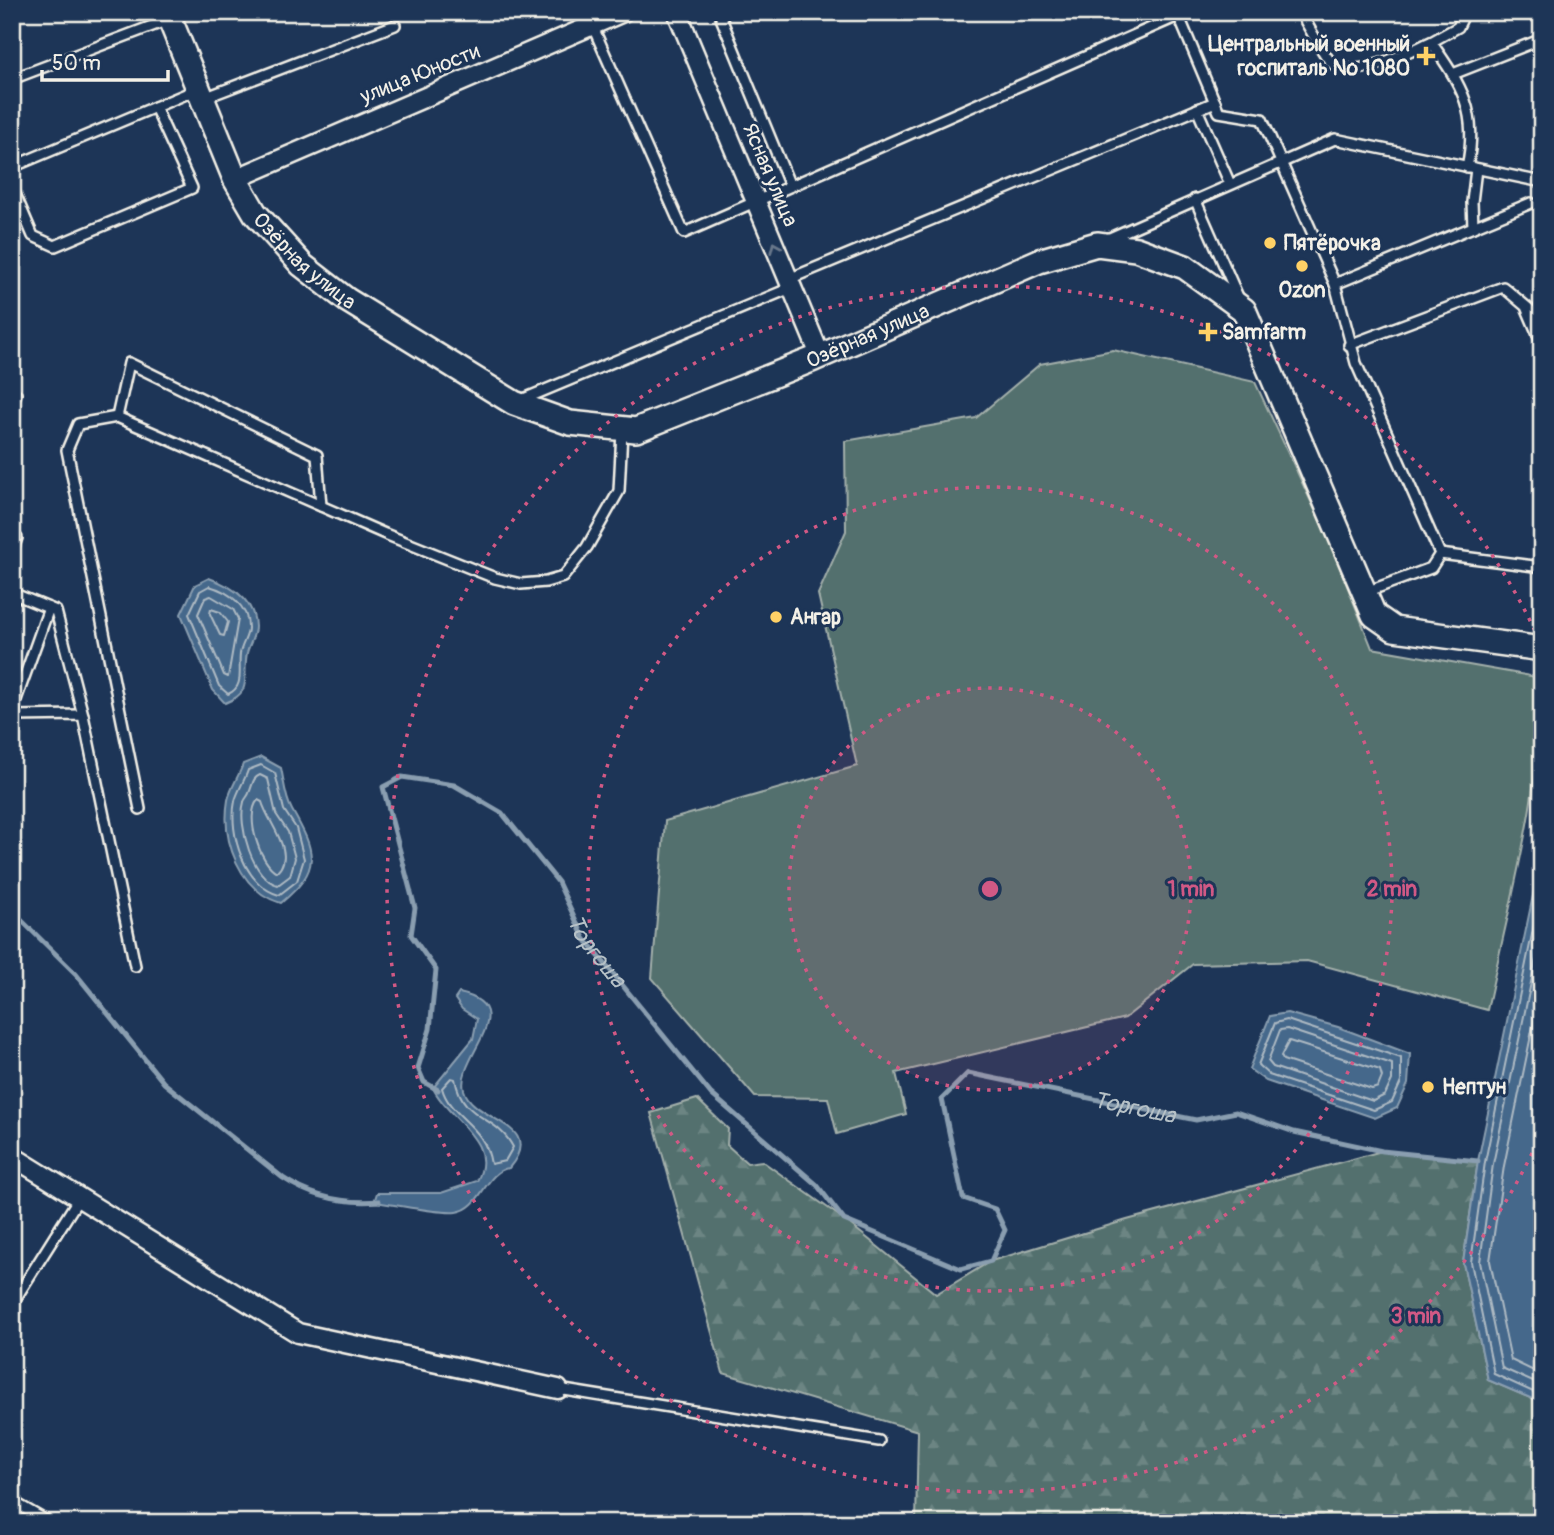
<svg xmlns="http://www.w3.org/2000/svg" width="1554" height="1535" font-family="Pangolin,sans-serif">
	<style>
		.green { fill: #53706e; stroke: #a4b0ab; stroke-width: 2 }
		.forest { fill: url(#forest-firs); stroke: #a4b0ab; stroke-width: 2 }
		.water { fill: #44678b; stroke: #8a9eb0; stroke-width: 2 }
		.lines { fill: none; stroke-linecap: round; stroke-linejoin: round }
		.shore { stroke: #aebac3; stroke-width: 2 }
		.stream { stroke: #8a9eb0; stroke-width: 5 }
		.service-casing { stroke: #f4f1e8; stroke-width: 14 }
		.minor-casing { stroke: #f4f1e8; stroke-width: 23 }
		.tertiary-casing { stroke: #f4f1e8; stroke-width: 28 }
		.service { stroke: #1d3557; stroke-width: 9 }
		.minor { stroke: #1d3557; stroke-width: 18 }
		.tertiary { stroke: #1d3557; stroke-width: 23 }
		.oneway { stroke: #68778a }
		.ring { fill: none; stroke: #d15985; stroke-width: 3.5; stroke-dasharray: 3.5 7 }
		.poi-dot { fill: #ffd166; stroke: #1d3557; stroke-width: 2.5 }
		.labels { text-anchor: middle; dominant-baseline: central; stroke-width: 6; stroke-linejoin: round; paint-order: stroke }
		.poi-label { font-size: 21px; font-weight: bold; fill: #f4f1e8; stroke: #1d3557; text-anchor: start }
		.street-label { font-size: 21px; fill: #f4f1e8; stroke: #1d3557 }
		.water-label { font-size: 23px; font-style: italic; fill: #b6c1c7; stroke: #1d3557 }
		.centre { fill: #d15985; stroke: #1d3557; stroke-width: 3.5 }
		.ring-label { font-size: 21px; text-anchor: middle; font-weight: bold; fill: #d15985; stroke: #1d3557; stroke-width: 6; stroke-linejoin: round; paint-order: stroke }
	</style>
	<defs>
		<pattern id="forest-firs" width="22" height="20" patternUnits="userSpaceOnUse" patternTransform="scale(1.75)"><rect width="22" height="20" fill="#53706e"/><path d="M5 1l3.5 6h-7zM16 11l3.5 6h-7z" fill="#6c8583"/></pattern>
	</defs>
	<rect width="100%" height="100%" fill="#1d3557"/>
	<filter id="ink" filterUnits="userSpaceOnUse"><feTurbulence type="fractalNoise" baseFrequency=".0143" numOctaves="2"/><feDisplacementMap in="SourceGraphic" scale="14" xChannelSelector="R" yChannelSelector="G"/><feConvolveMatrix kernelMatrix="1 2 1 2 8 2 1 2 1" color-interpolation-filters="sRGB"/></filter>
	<g filter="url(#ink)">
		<path class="green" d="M1113,350L1255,382L1328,538L1372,648L1542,678C1542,790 1510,901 1487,1010L1307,961L1193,964L1125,1018L896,1073L906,1114L837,1134L828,1098L755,1097L652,978L665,821L857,766L818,594L846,531L845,441L976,418L1040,364Z"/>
		<polygon class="forest" points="697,1099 728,1129 727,1145 747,1163 762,1161 845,1220 936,1294 991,1261 1127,1220 1382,1151 1478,1161 1463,1263 1488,1380 1542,1403 1542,1523 916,1523 918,1431 723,1373 651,1113"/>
		<g class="water">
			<path d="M209,578C232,586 255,600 255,627C255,636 249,645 247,653C242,678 254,692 225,703L213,690L181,614L195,585Z"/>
			<path d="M261,757L281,768C284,781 285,798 292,810C316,852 322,869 281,903C240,891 221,841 228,800C230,789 239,776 243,764Z"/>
			<polygon points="1542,852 1542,1403 1488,1380 1463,1263 1478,1161"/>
			<path d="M459,993C525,1007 455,1058 464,1090C473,1122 547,1123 509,1168C485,1171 482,1209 456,1212C437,1214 395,1204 374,1202L377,1193H441L477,1181C499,1141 448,1120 433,1088L473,1039L477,1019L462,1009L455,999Z"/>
			<polygon points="1287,1013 1338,1027 1410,1054 1408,1084 1397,1108 1375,1118 1266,1081 1249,1069 1270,1016"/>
		</g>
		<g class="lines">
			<g class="shore">
				<path d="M209,586C228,591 249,606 248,628C248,637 241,645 240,654C238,669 245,687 228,694L219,686L189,614L200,591Z"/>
				<polygon points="211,596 233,609 238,619 228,677 224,675 198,614 205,598"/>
				<polygon points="211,609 220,612 228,622 224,636 220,635 210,614"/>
				<path d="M261,765L275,773L284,810L296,828L304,859L297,881L279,895C245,886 228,834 235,801C237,792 245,780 248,770Z"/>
				<path d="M260,775L268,779L276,814L288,832L295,858L290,876L278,885C253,880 237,825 244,802C244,800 249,795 249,793C253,785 252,778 260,775Z"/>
				<path d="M258,800L262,802C268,823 297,853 277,872C260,864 244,816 258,800Z"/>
				<polyline points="1542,886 1485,1162 1471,1262 1494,1374 1542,1396"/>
				<polyline points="1542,930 1493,1164 1480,1262 1502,1368 1542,1386"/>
				<polyline points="1542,982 1504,1166 1490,1261 1511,1360 1542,1375"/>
				<polygon points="1287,1020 1401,1058 1401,1082 1392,1102 1374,1110 1269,1075 1258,1065 1275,1023"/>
				<polygon points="1287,1029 1392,1064 1392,1080 1385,1095 1373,1101 1273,1067 1268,1061 1280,1030"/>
				<polygon points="1289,1041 1380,1070 1382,1077 1378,1087 1372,1089 1283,1060 1281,1056"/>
				<path d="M451,1078L455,1079C463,1122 496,1114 513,1147L505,1161L491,1164C485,1124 450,1118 442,1088Z"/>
			</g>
			<g class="stream">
				<path d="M12,911L76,974L164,1083L283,1178C313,1198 344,1204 379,1201"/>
				<path id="s1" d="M438,1090L424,1082L418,1068L430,1029L436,970L411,935L415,908L383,787L402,777L454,785L502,813L558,882L584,938L711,1094L817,1185L844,1220L961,1269L991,1261L1005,1230L995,1209L963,1198L942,1099L968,1073L1196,1120L1236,1112L1294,1132L1382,1151L1478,1161"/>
			</g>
			<defs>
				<g id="service">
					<polyline points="1177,12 1219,112 1262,119 1335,284 1356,363 1440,554 1431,568 1366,592"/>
					<path d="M1300,12C1310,28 1318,46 1329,60C1348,85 1408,52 1431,42"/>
					<path d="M1465,12L1458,27L1431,42C1462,86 1479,113 1467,167"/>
					<polyline points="721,18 790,186"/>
					<polyline points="593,27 684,233 1178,16"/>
					<polyline points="1453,74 1542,39"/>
					<polyline points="12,79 168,20"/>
					<polyline points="204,98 395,25"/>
					<polyline points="1197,109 1230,184"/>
					<polyline points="12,167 198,89"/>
					<polyline points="12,187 33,236 55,246 192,188 155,107"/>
					<polyline points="1195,199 1239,299"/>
					<polyline points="1473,227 1531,203"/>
					<polyline points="1105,240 1335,139 1542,182"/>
					<polyline points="789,279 1215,102"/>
					<polyline points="1335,284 1473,227 1472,202 1476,169"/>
					<polyline points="1527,309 1542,344"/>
					<polyline points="1349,345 1503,287 1535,314 1542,311"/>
					<polyline points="519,401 793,287"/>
					<polyline points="12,403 16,394"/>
					<polyline points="117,417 129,363 317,455 321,506"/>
					<polyline points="12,552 17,538"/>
					<polyline points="1440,554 1542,567"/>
					<polyline points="12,593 56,611 83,715"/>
					<polyline points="16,700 49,608"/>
					<polyline points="12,716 83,715 135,966"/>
					<polyline points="140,809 67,450 78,424 117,417 385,534 495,578 521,584 546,582 563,577 587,547 619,491 622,431"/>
					<polyline points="12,1304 79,1198"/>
					<polyline points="558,1389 879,1441"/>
					<polyline points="12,1501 50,1523"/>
				</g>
				<g id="minor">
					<polyline points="677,12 820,355"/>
					<polyline points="235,179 623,12"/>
					<polyline points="12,1156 298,1333 558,1389"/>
				</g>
				<g id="tertiary">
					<path id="s2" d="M167,12L235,179L255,213L302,265L347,300L514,403L570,423L636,430L814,359L1039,261L1097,244L1136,249L1185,267L1244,310L1374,615L1394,629L1542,649"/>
				</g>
			</defs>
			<use href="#service" class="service-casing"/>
			<use href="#minor" class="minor-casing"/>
			<use href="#tertiary" class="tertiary-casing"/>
			<use href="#service" class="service"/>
			<use href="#minor" class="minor"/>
			<use href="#tertiary" class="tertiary"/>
		</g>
		<defs><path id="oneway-chevron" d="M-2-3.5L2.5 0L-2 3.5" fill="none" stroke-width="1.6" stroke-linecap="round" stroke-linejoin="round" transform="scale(1.75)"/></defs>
		<use class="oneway" href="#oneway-chevron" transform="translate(775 247) rotate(-113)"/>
	</g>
	<circle cx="990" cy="889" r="201" fill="#d15985" fill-opacity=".12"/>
	<g class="ring">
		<circle cx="990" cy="889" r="201"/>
		<circle cx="990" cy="889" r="402"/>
		<path d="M1541 1134A603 603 0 1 1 1541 644"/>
	</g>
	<g class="poi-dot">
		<path d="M1422.5 45.5h7v7h7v7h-7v7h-7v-7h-7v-7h7z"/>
		<circle cx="1270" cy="243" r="7"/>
		<circle cx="1302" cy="266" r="7"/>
		<path d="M1204.5 321.5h7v7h7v7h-7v7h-7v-7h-7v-7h7z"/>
		<circle cx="776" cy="617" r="7"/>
		<circle cx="1428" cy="1087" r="7"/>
	</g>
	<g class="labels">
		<g class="poi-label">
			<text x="1410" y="44" text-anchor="end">Центральный военный<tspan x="1410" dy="24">госпиталь № 1080</tspan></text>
			<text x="1284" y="243">Пятёрочка</text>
			<text x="1302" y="290" text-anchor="middle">Ozon</text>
			<text x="1222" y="332">Samfarm</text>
			<text x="790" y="617">Ангар</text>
			<text x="1442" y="1087">Нептун</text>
		</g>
		<g class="street-label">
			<text transform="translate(420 74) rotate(-22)">улица Юности</text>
			<text transform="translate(770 175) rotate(67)">Ясная улица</text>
			<text stroke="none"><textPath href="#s2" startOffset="289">Озёрная улица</textPath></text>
			<text stroke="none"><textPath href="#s2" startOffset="919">Озёрная улица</textPath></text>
		</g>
		<g class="water-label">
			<text stroke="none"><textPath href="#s1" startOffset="625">Торгоша</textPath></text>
			<text stroke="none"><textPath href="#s1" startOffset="1549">Торгоша</textPath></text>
		</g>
	</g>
	<circle cx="990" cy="889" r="10" class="centre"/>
	<g class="ring-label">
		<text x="1191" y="896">1 min</text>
		<text x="1392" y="896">2 min</text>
		<text x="1416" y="1323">3 min</text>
	</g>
	<rect width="1554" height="1535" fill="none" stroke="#1d3557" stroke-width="42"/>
	<rect x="21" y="21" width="1512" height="1493" fill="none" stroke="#f4f1e8" stroke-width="2.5" filter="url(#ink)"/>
	<path d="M42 70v10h126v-10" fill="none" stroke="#f4f1e8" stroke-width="3.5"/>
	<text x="52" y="70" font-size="21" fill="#f4f1e8" stroke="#1d3557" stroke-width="5" paint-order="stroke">50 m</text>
</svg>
